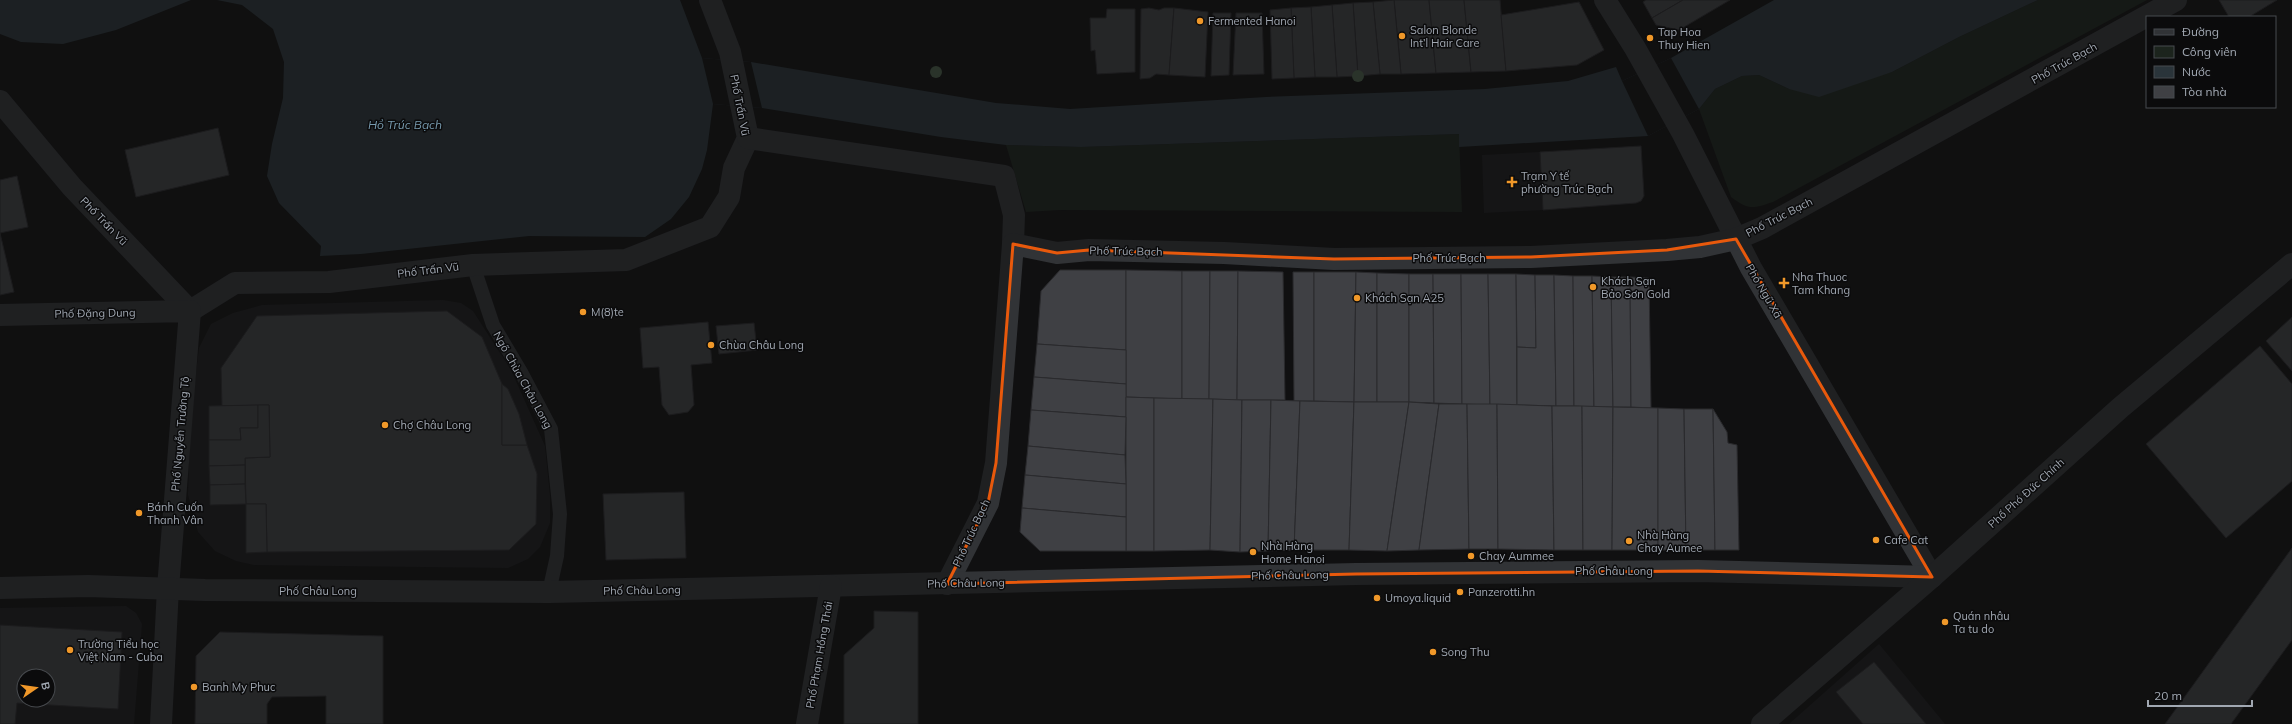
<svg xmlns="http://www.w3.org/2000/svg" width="2292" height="724" font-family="Mulish,sans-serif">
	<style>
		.built { fill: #1c1c1e; fill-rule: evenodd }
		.green { fill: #1c241d }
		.water { fill: #2a343a }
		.pier { fill: #101011 }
		.building { fill: #3f4044; stroke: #2a2a2d; fill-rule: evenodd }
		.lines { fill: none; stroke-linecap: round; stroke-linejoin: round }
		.service { stroke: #313336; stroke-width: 14 }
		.minor { stroke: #313336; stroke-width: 22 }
		.tree { fill: #4a5e4a }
		.marked { fill: none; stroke: #e8590c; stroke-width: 3; stroke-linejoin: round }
		.poi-dot { fill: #f09829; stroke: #0b0b0c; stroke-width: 1.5 }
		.labels { text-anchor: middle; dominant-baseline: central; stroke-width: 3; stroke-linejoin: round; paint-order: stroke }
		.poi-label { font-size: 11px; fill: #a1a8b2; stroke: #0b0b0c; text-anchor: start }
		.street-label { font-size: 11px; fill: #a1a8b2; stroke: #0b0b0c }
		.water-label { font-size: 12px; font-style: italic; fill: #779aae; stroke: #0b0b0c }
	</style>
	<rect width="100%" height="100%" fill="#101011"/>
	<g class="built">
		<polygon points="1540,152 1543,210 1484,213 1482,155"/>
		<polygon points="443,300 461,303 473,311 511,370 545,446 550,496 550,523 540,547 528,559 508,568 254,565 236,561 215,551 198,532 188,495 190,424 199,348 211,324 233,313 262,305"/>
		<path d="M126,606L136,613L142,624L134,724H0V608ZM24,676H48V700H24Z"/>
		<polygon points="1879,644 1945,724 1789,724"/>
	</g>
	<g class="green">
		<path d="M2038,0H2147L1773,202C1753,209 1748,210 1731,197L1699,109L1715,89L1742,76L1759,75L1789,89L1892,72L1959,37Z"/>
		<polygon points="1459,134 1462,212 1060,210 1026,212 1006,145 1081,147"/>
	</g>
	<g class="water">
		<polygon points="0,0 191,0 116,30 63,44 21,42 0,34"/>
		<polygon points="217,0 680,0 702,58 751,62 996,103 1070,109 1266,97 1485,89 1568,81 1616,67 1622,81 1671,58 1774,0 2038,0 1959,37 1892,72 1819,97 1789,89 1759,75 1742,76 1715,89 1699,109 1648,136 1459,147 1459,134 1081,147 1006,145 941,137 762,108 713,104 707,150 702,169 689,197 671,219 645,237 529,236 361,254 320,256 321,246 279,203 267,176 272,144 283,98 284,62 273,29 242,5"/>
	</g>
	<g class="pier">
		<polygon points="702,58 751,62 762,108 713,104"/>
		<polygon points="1671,58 1699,109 1648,136 1622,81"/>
	</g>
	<g class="building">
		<polygon points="1394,0 1429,0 1436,73 1401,74"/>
		<polygon points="1394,0 1401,74 1380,74 1373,2"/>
		<polygon points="1429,0 1464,0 1471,72 1436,73"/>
		<polygon points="1464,0 1500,0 1506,71 1471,72"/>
		<polygon points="1646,0 1683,0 1652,18 1643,2"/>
		<polygon points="1683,0 1730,0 1679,30 1656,25 1652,18"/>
		<polygon points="2219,0 2277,0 2249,17 2229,17"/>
		<polygon points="1373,2 1380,74 1358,76 1353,3"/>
		<polygon points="1579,2 1604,50 1577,65 1506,71 1501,15"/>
		<polygon points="1353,3 1358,76 1337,77 1332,5"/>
		<polygon points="1332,5 1337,77 1315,77 1311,7"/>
		<polygon points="1311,7 1315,77 1294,78 1291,8"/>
		<polygon points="1149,8 1159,10 1164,8 1174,8 1169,75 1156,74 1150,78 1140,79 1141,9"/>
		<polygon points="1174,8 1208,12 1205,77 1169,75"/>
		<polygon points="1291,8 1294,78 1272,79 1270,10"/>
		<polygon points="1107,9 1135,9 1135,72 1097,74 1095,50 1091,51 1090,18 1106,18"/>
		<polygon points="1213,13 1231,13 1229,75 1211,76"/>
		<polygon points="1236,13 1262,13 1264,74 1233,75"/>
		<polygon points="218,128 229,175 136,197 125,150"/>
		<polygon points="1641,146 1644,196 1641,201 1636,203 1543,210 1540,152"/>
		<polygon points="17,176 28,227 0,233 14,292 0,295 0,180"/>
		<polygon points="1060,270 1126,270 1126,350 1037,344 1041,291"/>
		<polygon points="1126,270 1182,271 1182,399 1126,397"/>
		<polygon points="1182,271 1210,271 1209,399 1182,399"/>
		<polygon points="1210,271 1238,271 1237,400 1209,399"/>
		<polygon points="1238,271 1283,272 1285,400 1237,400"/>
		<polygon points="1293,272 1314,272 1314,401 1294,401"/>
		<polygon points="1314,272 1356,272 1354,402 1314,401"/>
		<polygon points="1356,272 1377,273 1377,402 1354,402"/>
		<polygon points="1377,273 1409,274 1409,402 1377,402"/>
		<polygon points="1409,274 1433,274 1434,403 1409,402"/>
		<polygon points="1433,274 1461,274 1462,404 1434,403"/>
		<polygon points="1461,274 1488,274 1490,405 1462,404"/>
		<polygon points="1488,274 1516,274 1517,405 1490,405"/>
		<polygon points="1516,274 1535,275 1536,348 1517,347"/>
		<polygon points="1535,275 1554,275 1556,406 1517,405 1517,347 1536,348"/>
		<polygon points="1554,275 1573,276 1574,406 1556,406"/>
		<polygon points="1573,276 1592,276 1594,407 1574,406"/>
		<polygon points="1592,276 1611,277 1613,407 1594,407"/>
		<polygon points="1611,277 1630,277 1631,407 1613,407"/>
		<polygon points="1630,277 1649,278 1651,408 1631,407"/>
		<polygon points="447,311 482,337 502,384 502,445 527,445 537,474 536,524 509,550 267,552 266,504 246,504 245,458 270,457 269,405 222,406 221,368 257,316"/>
		<polygon points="2292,317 2292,371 2266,341"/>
		<polygon points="708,322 712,363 691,365 694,405 688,412 669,415 662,405 659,367 643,368 640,328"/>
		<polygon points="754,323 757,350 719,354 716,326"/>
		<polygon points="1037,344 1126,350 1126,384 1034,377"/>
		<polygon points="2260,346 2292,384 2292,481 2226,538 2146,444"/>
		<polygon points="1034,377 1126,384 1126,417 1031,410"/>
		<polygon points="502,384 508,389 519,414 527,445 502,445"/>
		<polygon points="1126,397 1154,398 1154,551 1126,551"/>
		<polygon points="1154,398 1213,399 1210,550 1154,551"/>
		<polygon points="1213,399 1242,400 1240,552 1210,550"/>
		<polygon points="1242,400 1271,400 1268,551 1240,552"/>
		<polygon points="1271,400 1300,401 1294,550 1268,551"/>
		<polygon points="1300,401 1354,402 1349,550 1294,550"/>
		<polygon points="1354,402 1409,402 1387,551 1349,550"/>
		<polygon points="1409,402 1439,404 1419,550 1387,551"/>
		<polygon points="1439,404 1467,404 1469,549 1419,550"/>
		<polygon points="1467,404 1497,404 1498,549 1469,549"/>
		<polygon points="1497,404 1552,406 1554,550 1498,549"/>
		<polygon points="258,405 258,428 240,428 241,440 209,440 209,406"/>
		<polygon points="258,405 269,405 270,457 245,458 245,465 209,466 209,440 241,440 240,428 258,428"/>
		<polygon points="1552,406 1582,406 1583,550 1554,550"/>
		<polygon points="1582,406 1613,407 1612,550 1583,550"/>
		<polygon points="1613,407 1658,408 1658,550 1612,550"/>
		<polygon points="1658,408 1684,409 1686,550 1658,550"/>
		<polygon points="1684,409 1713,409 1715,550 1686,550"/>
		<polygon points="1713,409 1727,432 1728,443 1737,445 1739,550 1715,550"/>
		<polygon points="1031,410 1126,417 1125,455 1028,446"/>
		<polygon points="1028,446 1125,455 1126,484 1025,475"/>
		<polygon points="245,465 245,484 210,485 209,466"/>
		<polygon points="1025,475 1126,484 1126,517 1022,508"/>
		<polygon points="245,484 246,504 210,505 210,485"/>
		<polygon points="684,492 686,558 606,560 603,494"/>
		<polygon points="246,504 266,504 267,552 246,553"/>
		<polygon points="1022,508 1126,517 1126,551 1040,551 1020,532"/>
		<polygon points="2292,548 2292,640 2231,724 2165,724"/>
		<polygon points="874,611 918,612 918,724 844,724 844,655 874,628"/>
		<path d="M0,625L122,632L118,709L17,703L15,724H0ZM24,676H48V700H24Z"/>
		<polygon points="220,632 383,636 383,724 326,724 326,696 272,697 267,704 267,724 195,724 196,656"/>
		<polygon points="1874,662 1926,724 1863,724 1836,692"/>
	</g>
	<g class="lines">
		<polyline class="service" points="473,265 493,325 521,372 551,429 560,514 557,556 549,592"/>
		<g class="minor">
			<polyline points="1605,0 1635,48 1683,134 1751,268 1932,577"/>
			<polyline points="0,101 72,187 190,311 235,283 329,282 473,265 626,260 710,227 729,197 734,168 748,138 730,52 710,0"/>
			<polyline points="748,138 1004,176 1014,215 1013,244"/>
			<polyline points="0,315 190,311 168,588 161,724"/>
			<polyline points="947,584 988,503 996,463 1013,244 1057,253 1089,250 1224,253 1334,259 1531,257 1667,250 1700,247 1736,239 1762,228 2176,0"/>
			<polyline points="0,588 88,586 205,590 549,592 1356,574 1698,571 1932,577"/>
			<polyline points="807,724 831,586"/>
			<polyline points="1762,724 1932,577 2120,408 2292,264"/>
		</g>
	</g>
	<g class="tree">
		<circle cx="936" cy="72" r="6"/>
		<circle cx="1358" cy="76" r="6"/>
	</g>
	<path d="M0 0H2292V724H0ZM1736,239L1932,577L1698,571L1356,574L947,584L988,503L996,463L1013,244L1057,253L1089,250L1334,259L1531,257L1667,250Z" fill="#101011" fill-opacity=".55" fill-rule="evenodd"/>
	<path class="marked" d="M1736,239L1932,577L1698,571L1356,574L947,584L988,503L996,463L1013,244L1057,253L1089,250L1334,259L1531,257L1667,250Z"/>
	<g class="poi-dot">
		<circle cx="1200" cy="21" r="4"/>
		<circle cx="1402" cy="36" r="4"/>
		<circle cx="1650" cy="38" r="4"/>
		<path d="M1510 176h4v4h4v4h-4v4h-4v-4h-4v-4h4z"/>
		<path d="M1782 277h4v4h4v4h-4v4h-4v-4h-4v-4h4z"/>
		<circle cx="1593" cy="287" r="4"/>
		<circle cx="1357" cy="298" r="4"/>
		<circle cx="583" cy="312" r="4"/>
		<circle cx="711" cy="345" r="4"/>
		<circle cx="385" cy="425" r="4"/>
		<circle cx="139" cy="513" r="4"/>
		<circle cx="1876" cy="540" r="4"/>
		<circle cx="1629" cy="541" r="4"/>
		<circle cx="1253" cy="552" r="4"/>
		<circle cx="1471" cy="556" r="4"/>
		<circle cx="1460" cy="592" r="4"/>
		<circle cx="1377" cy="598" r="4"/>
		<circle cx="1945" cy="622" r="4"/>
		<circle cx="70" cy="650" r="4"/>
		<circle cx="1433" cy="652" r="4"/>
		<circle cx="194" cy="687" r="4"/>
	</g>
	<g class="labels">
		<g class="poi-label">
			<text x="1208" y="21">Fermented Hanoi</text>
			<text x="1410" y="30">Salon Blonde<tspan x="1410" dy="13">Int’l Hair Care</tspan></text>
			<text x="1658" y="32">Tap Hoa<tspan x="1658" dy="13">Thuy Hien</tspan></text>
			<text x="1521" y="176">Trạm Y tế<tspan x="1521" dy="13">phường Trúc Bạch</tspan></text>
			<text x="1792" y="277">Nha Thuoc<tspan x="1792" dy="13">Tam Khang</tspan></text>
			<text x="1601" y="281">Khách Sạn<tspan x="1601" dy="13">Bảo Sơn Gold</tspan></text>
			<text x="1365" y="298">Khách Sạn A25</text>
			<text x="591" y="312">M(8)te</text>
			<text x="719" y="345">Chùa Châu Long</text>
			<text x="393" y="425">Chợ Châu Long</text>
			<text x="147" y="507">Bánh Cuốn<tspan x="147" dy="13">Thanh Vân</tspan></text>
			<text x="1637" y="535">Nhà Hàng<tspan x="1637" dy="13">Chay Aumee</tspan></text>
			<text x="1884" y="540">Cafe Cat</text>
			<text x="1261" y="546">Nhà Hàng<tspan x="1261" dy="13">Home Hanoi</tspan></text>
			<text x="1479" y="556">Chay Aummee</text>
			<text x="1468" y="592">Panzerotti.hn</text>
			<text x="1385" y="598">Umoya.liquid</text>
			<text x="1953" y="616">Quán nhâu<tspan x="1953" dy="13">Ta tu do</tspan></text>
			<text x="78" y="644">Trường Tiểu học<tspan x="78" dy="13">Việt Nam - Cuba</tspan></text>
			<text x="1441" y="652">Song Thu</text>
			<text x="202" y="687">Banh My Phuc</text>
		</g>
		<g class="street-label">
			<text transform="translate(2064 63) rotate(-29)">Phố Trúc Bạch</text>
			<text transform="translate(740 105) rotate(79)">Phố Trấn Vũ</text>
			<text transform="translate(1779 217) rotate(-27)">Phố Trúc Bạch</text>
			<text transform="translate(104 221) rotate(46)">Phố Trấn Vũ</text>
			<text transform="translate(1126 251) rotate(1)">Phố Trúc Bạch</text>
			<text x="1449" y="258">Phố Trúc Bạch</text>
			<text transform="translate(428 270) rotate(-7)">Phố Trấn Vũ</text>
			<text transform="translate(1764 291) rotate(60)">Phố Ngũ Xã</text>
			<text transform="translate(95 313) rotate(-1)">Phố Đặng Dung</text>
			<text transform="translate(523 380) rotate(61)">Ngõ Chùa Châu Long</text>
			<text transform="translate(180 434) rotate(-85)">Phố Nguyễn Trường Tộ</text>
			<text transform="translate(2026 493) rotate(-42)">Phố Phó Đức Chính</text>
			<text transform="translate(971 533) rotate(-65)">Phố Trúc Bạch</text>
			<text x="1614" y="571">Phố Châu Long</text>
			<text transform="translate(1290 575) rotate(-1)">Phố Châu Long</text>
			<text transform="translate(966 583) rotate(-1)">Phố Châu Long</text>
			<text transform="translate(642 590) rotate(-1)">Phố Châu Long</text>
			<text x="318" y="591">Phố Châu Long</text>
			<text transform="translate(819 655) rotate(-80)">Phố Phạm Hồng Thái</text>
		</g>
		<g class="water-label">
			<text x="405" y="124">Hồ Trúc Bạch</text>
		</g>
	</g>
	<rect x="2146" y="16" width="130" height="92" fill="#0b0b0c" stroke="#474a4e"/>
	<rect x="2154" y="29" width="20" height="6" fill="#313336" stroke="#474a4e"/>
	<text x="2182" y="36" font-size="12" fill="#a1a8b2">Đường</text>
	<rect x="2154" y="46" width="20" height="12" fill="#1c241d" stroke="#474a4e"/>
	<text x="2182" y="56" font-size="12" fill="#a1a8b2">Công viên</text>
	<rect x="2154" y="66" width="20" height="12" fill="#2a343a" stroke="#474a4e"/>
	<text x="2182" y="76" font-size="12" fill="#a1a8b2">Nước</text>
	<rect x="2154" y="86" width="20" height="12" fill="#3f4044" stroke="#474a4e"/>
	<text x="2182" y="96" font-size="12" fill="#a1a8b2">Tòa nhà</text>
	<g transform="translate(36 688) rotate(77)"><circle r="19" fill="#0b0b0c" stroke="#474a4e"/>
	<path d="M0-3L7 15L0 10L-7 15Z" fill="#f09829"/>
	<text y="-6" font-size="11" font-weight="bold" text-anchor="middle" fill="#a1a8b2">B</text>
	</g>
	<path d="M2148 700v6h104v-6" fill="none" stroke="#a1a8b2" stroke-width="2"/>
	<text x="2154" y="700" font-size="12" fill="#a1a8b2" stroke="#0b0b0c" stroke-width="3" paint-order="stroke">20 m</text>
</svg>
